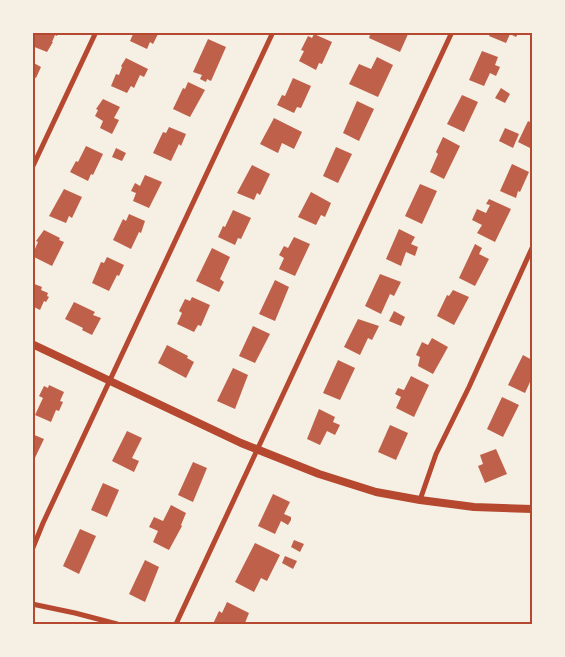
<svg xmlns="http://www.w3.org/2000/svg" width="565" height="657" font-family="'Sofia Sans Condensed',sans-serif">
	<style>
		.building { fill: #bf614a }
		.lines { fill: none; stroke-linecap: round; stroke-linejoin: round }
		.minor { stroke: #b5482f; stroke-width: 5 }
		.tertiary { stroke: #b5482f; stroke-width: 8 }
		.neatline { fill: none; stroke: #b5482f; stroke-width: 2 }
	</style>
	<rect width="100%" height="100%" fill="#f6efe4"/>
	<g class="building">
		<polygon points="36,32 58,32 57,36 55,35 52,42 53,42 47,52 32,46"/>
		<polygon points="134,32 159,32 153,44 150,42 147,49 130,41"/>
		<polygon points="371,32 409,32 400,52 369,38"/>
		<polygon points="491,32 519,32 516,37 510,34 506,43 489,36"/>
		<polygon points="314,34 332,42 322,64 319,63 316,70 299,61 304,51 301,50 308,36 312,38"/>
		<polygon points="208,39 226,47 211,81 207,79 206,82 200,79 202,75 193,72"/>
		<polygon points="482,51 498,57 495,65 500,67 496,76 490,73 484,86 469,80"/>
		<polygon points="377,57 393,65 378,97 349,84 359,64 371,69"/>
		<polygon points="126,58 148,69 144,77 140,75 134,88 131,86 127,93 111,86 116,74 119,75 122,67 121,66"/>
		<polygon points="32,62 41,67 36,78 34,77 32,80"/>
		<polygon points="293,78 311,86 301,108 297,107 294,113 277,105 282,95 285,96"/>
		<polygon points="188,82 205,90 190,117 173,109 183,88 185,89"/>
		<polygon points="501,88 510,94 505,103 495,98"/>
		<polygon points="462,95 478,102 464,132 447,124"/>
		<polygon points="103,99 120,107 114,118 119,120 112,134 100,128 103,121 95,116 98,110 96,109"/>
		<polygon points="357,101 374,109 359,141 343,133"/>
		<polygon points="532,117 532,149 518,142 528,121 530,122"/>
		<polygon points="274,118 302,132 294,149 282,143 278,153 260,144"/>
		<polygon points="169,127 186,134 181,146 179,144 171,161 153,153 163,132 166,133"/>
		<polygon points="505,128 519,134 513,148 499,141"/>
		<polygon points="443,137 460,146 444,179 430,172 438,154 436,152"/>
		<polygon points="86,146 103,154 93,175 91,174 88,181 70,172 76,161 78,162"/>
		<polygon points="336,147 352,154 338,183 323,176"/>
		<polygon points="116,148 126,153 122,161 112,157"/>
		<polygon points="512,164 529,172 520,192 518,191 516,198 500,191"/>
		<polygon points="252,165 270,174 260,195 257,193 254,200 237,193"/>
		<polygon points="145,175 162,182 149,208 133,201 136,193 131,191 135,183 140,186"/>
		<polygon points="420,184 437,191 422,224 405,216"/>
		<polygon points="64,189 82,197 72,218 69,216 66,223 49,216"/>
		<polygon points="311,192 331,203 325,217 321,215 316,225 298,217"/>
		<polygon points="489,199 511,209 495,242 477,233 482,225 472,220 477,209 486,213 490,205 486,204"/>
		<polygon points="233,210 251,218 241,239 238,238 235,245 218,237 223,226 225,227"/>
		<polygon points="129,214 145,221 141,233 139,232 131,249 113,240 123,219 126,221"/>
		<polygon points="399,229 415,237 411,244 418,247 415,256 406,252 401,266 386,259"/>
		<polygon points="44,230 60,238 59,240 64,242 52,266 32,256 38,242 36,241"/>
		<polygon points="294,237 310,244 295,276 279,269 284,258 279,255 284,246 288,248"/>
		<polygon points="475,244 482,248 479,254 489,259 475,286 459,278"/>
		<polygon points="212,248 230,257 220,279 224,282 219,292 196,281"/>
		<polygon points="107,257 124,265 119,276 117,275 109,291 92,283 101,262 104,263"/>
		<polygon points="380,274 401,282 394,296 390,294 381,314 365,306"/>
		<polygon points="275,280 289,287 275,321 259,314"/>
		<polygon points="32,283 42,287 41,290 48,293 47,296 49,297 46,302 44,301 40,310 32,306"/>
		<polygon points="453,290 469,297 454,325 437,316 447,295 449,296"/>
		<polygon points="192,297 210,305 201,326 198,325 194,332 177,324 182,313 179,311 185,299 190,301"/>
		<polygon points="74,302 95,312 93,315 101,318 92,335 82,330 83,328 65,319"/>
		<polygon points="394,311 405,317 401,326 389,321"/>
		<polygon points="358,319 379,326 372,340 368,338 360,355 344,347"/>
		<polygon points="253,326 270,334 255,363 239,356"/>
		<polygon points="432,338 448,347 433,374 418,366 420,357 416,355 422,342 428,345"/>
		<polygon points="167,345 188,356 187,358 194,362 186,378 158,363"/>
		<polygon points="523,355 532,360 532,383 530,382 525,393 508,385"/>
		<polygon points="338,360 355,368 340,400 323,393"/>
		<polygon points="233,368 248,375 235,409 217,401"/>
		<polygon points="411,376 429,385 414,417 396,408 401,397 395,394 398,388 404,390"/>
		<polygon points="49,385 64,392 60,401 63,402 59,411 56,410 51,422 35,415 43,398 39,396 44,386 48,388"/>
		<polygon points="502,397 519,405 503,437 487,429"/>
		<polygon points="319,409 335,417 333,422 340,425 335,435 327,431 320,445 307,439"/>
		<polygon points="390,425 408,433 396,460 378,452"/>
		<polygon points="127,431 142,438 132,458 139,461 134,472 112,461"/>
		<polygon points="32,434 44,439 32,464"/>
		<polygon points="496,449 507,474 485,483 478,466 483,464 480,455"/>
		<polygon points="193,462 207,468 193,502 178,495"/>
		<polygon points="103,483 119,490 107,517 91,510"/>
		<polygon points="273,494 290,502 284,514 291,517 291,520 288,525 281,521 275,534 258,526"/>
		<polygon points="171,505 186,513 181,525 182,526 169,550 153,542 158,531 149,527 154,517 163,521"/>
		<polygon points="80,529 96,536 79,574 63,566"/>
		<polygon points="294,540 304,544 300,552 291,547"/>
		<polygon points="255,543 280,555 267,581 261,578 254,592 235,582"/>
		<polygon points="285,556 297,561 293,569 282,563"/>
		<polygon points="145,560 159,567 145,602 129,594"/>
		<polygon points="227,602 249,613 245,623 248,624 213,624 219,611 222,613"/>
	</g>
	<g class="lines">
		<g class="minor">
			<polyline points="32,168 96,32"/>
			<polyline points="420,500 436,454 469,387 532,248"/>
			<polyline points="32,550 43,523 273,32"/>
			<polyline points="32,604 75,613 117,624"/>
			<polyline points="176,624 452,32"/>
		</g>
		<polyline class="tertiary" points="32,344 241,443 319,474 376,492 420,500 474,507 532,509"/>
	</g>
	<rect width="565" height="657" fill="none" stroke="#f6efe4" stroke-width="68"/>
	<rect x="34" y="34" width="497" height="589" class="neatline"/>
</svg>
